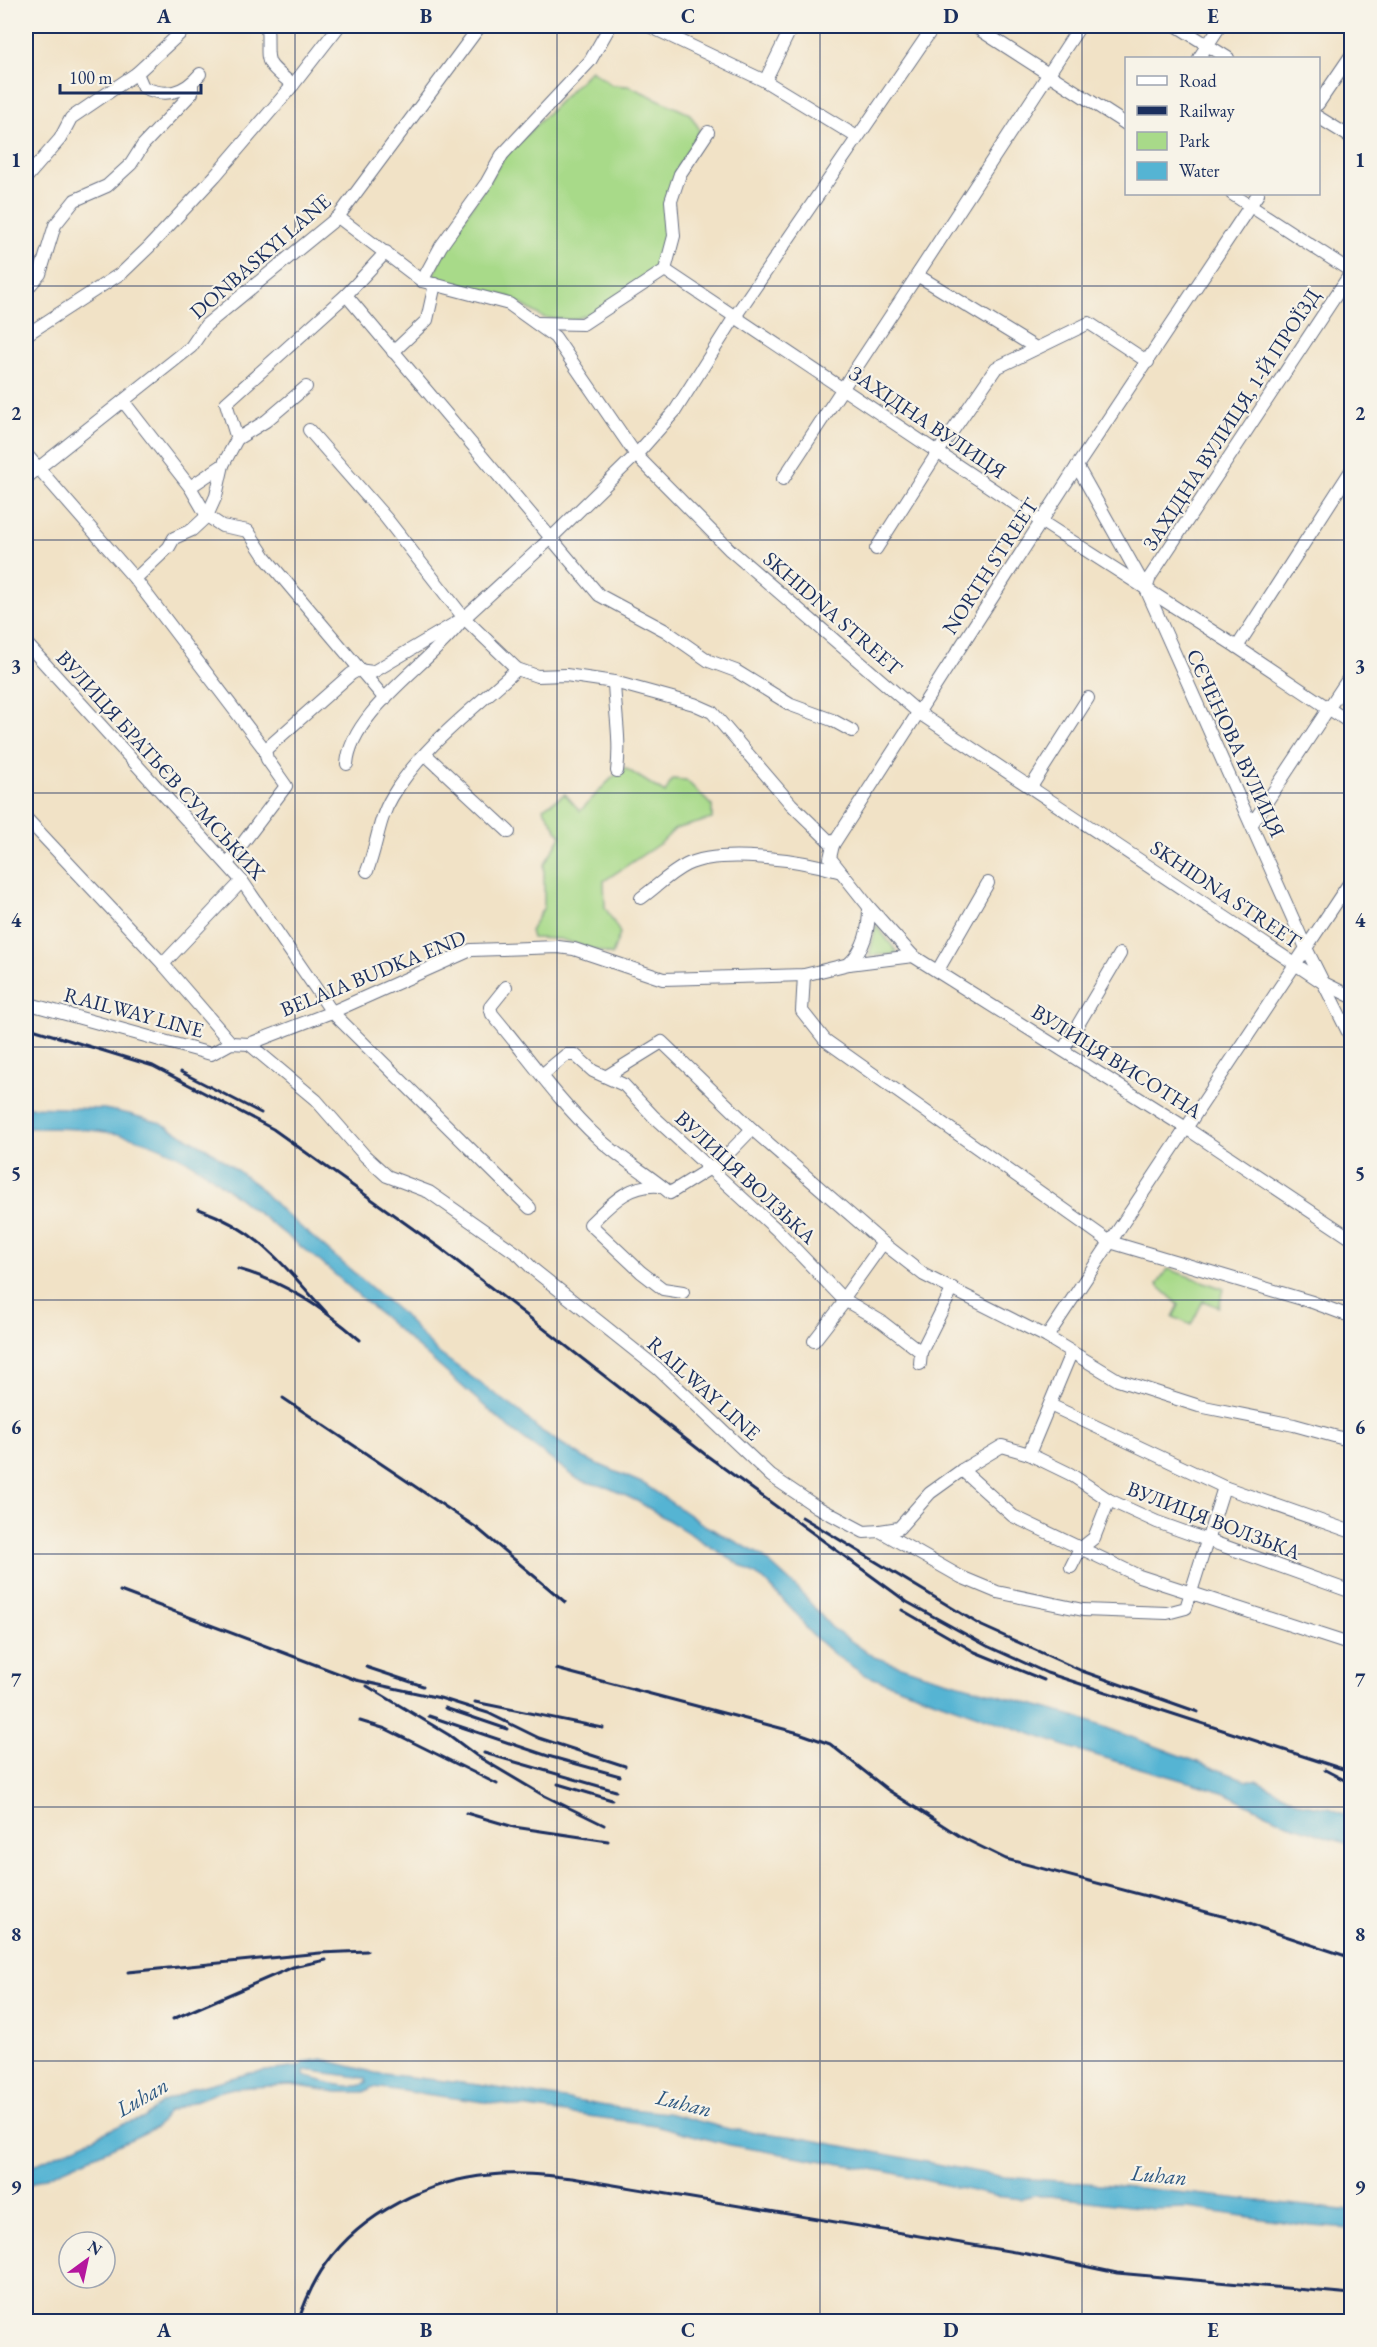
<svg xmlns="http://www.w3.org/2000/svg" width="1377" height="2347" font-family="'EB Garamond',serif">
	<style>
		.green { fill: #a8da89; stroke: #628474; stroke-width: 1.5 }
		.water { fill: #55b4d3; stroke: #387298; stroke-width: 1.5; fill-rule: evenodd }
		.lines { fill: none; stroke-linecap: round; stroke-linejoin: round }
		.minor-casing { stroke: #666e82; stroke-width: 14 }
		.minor { stroke: #fff; stroke-width: 12 }
		.rail { stroke: #1b2f5e; stroke-width: 3 }
		.grid { fill: none; stroke: #1b2f5e; stroke-width: 1.5; stroke-opacity: 0.55 }
		.labels { text-anchor: middle; dominant-baseline: central; stroke-width: 4.5; stroke-linejoin: round; paint-order: stroke }
		.street-label { font-size: 21px; fill: #1b2f5e; stroke: #f7f3e8 }
		.water-label { font-size: 22px; font-style: italic; fill: #2c5781; stroke: #f7f3e8 }
		.neatline { fill: none; stroke: #1b2f5e; stroke-width: 2 }
		.grid-label { font-size: 20px; text-anchor: middle; font-weight: bold; fill: #1b2f5e }
	</style>
	<rect width="100%" height="100%" fill="#f7f3e8"/>
	<filter id="ink" filterUnits="userSpaceOnUse"><feTurbulence type="fractalNoise" baseFrequency=".0167" numOctaves="2"/><feDisplacementMap in="SourceGraphic" scale="12" xChannelSelector="R" yChannelSelector="G"/><feConvolveMatrix kernelMatrix="1 2 1 2 8 2 1 2 1" color-interpolation-filters="sRGB"/></filter>
	<filter id="wash" filterUnits="userSpaceOnUse"><feTurbulence type="fractalNoise" baseFrequency=".008" numOctaves="4" result="noise"/><feDisplacementMap in="SourceGraphic" scale="24" xChannelSelector="R" yChannelSelector="G"/><feGaussianBlur stdDeviation="1.35" result="paint"/><feColorMatrix in="noise" values="0 0 0 0 0 0 0 0 0 0 0 0 0 0 0 0 0 1.4 0 .05"/><feComposite in="paint" operator="in"/></filter>
	<g filter="url(#wash)">
		<rect width="100%" height="100%" fill="#f1e2c6"/>
		<g class="green">
			<polygon points="591,70 612,85 629,86 690,114 700,130 675,173 668,239 660,265 604,309 573,320 544,318 509,297 433,278 443,250 505,156"/>
			<path d="M625,768L665,793L672,779L686,780L712,806V819L675,829L662,842L604,881L605,907L620,933L612,955L560,939L532,938L530,931L544,907V865L561,836L543,808L565,794L580,811C595,797 607,779 625,768Z"/>
			<polygon points="876,925 897,952 895,954 869,956"/>
			<polygon points="1168,1269 1224,1289 1219,1307 1203,1301 1191,1325 1173,1317 1179,1305 1157,1285"/>
		</g>
		<g class="water">
			<path d="M26,1107L104,1109L129,1114L161,1123L208,1149L257,1185L282,1211L401,1313L437,1352L520,1412L538,1429L586,1459L644,1484L704,1525L761,1555L799,1590L831,1627L874,1657L924,1674L1080,1718L1246,1780H1256L1302,1804L1329,1808L1351,1817V1845L1285,1823L1223,1792L1071,1748L865,1675L835,1655L810,1633L798,1616L764,1580L639,1502L609,1488L579,1480L514,1432L323,1264L204,1171C142,1130 98,1128 26,1128Z"/>
			<path d="M322,2059L375,2073L479,2085L612,2107L668,2113L729,2129L796,2137L1004,2177L1113,2185L1351,2211V2229L1311,2226L1188,2208L1153,2209L1050,2196H1034L1022,2199L994,2196L889,2172L729,2145L655,2125L373,2087L364,2092H337L292,2085L233,2088L218,2092L169,2111L155,2128L136,2137L26,2186V2169L123,2124L143,2119L161,2103L194,2088L250,2073L299,2067L305,2062ZM304,2070L358,2077L366,2079L367,2083C350,2092 321,2080 304,2076Z"/>
		</g>
	</g>
	<g filter="url(#ink)">
		<g class="lines">
			<defs>
				<g id="minor">
					<path d="M267,26C270,63 259,58 293,85"/>
					<polyline points="649,26 765,81 857,137"/>
					<polyline points="974,26 1126,124"/>
					<polyline points="1177,26 1228,58"/>
					<polyline points="1199,58 1220,26"/>
					<path d="M137,73L143,87C166,98 184,93 200,74"/>
					<polyline points="765,81 792,26"/>
					<polyline points="1318,104 1352,54"/>
					<polyline points="1318,117 1352,138"/>
					<polyline points="26,178 60,139 71,118 137,73 188,26"/>
					<polyline points="1232,194 1352,272"/>
					<polyline points="338,217 422,281 509,304 555,337 636,455 730,550 919,713 1322,982 1352,997"/>
					<polyline points="665,270 1042,522 1237,647 1352,724"/>
					<polyline points="422,281 441,246 487,182 502,155 590,61 610,26"/>
					<polyline points="26,290 40,274 55,225 75,200 107,186 131,164 143,145 192,93 192,84"/>
					<polyline points="346,295 599,595 666,631 709,661 736,671 791,705 832,720 852,731"/>
					<polyline points="536,323 583,324 665,270 674,236 671,201 680,174 708,132"/>
					<polyline points="26,335 123,272 149,247 215,176 293,85 339,26"/>
					<polyline points="1036,348 917,275 1080,26"/>
					<polyline points="393,352 427,320 435,284"/>
					<polyline points="123,401 190,487 207,516 222,526 248,531 265,557 385,699"/>
					<polyline points="309,430 386,518 464,618 517,669 537,676 566,675 614,682 694,704 712,712 791,804 833,845"/>
					<polyline points="237,439 266,421 306,387"/>
					<polyline points="26,454 135,579 265,750 267,759 286,786 227,864"/>
					<polyline points="1077,466 1146,589 1306,948 1352,1040"/>
					<polyline points="26,478 191,347 206,325 338,217 480,26"/>
					<polyline points="783,479 920,271"/>
					<polyline points="190,487 223,465 237,439 226,403 346,295 386,252"/>
					<polyline points="876,549 938,452 996,368 1089,323 1148,362"/>
					<polyline points="135,579 169,547 174,538 192,530 207,516 216,496 223,465"/>
					<polyline points="1146,589 1150,577 1352,271"/>
					<polyline points="26,643 242,881 332,1012 530,1208"/>
					<polyline points="1237,647 1352,469"/>
					<path d="M614,682C615,712 621,741 617,771"/>
					<polyline points="265,750 351,674 358,670 373,672 464,618 550,539 636,455 675,411 736,315 934,26"/>
					<polyline points="425,754 509,832"/>
					<path d="M347,764C351,712 429,664 460,623"/>
					<polyline points="1031,787 1088,698"/>
					<polyline points="26,818 163,964 231,1043"/>
					<polyline points="1252,824 1352,673"/>
					<path d="M367,871C377,846 378,820 392,797C422,746 474,709 517,669"/>
					<path d="M641,898C655,888 670,873 686,865C720,848 802,860 838,871"/>
					<polyline points="869,907 913,956"/>
					<polyline points="163,964 242,881"/>
					<path d="M849,964C865,948 869,930 869,907L830,858L833,845L1077,466L1258,194"/>
					<polyline points="938,970 988,883"/>
					<polyline points="804,975 802,1011 825,1040 1110,1242 1312,1302 1352,1317"/>
					<path d="M506,987L490,1007L492,1014C526,1054 559,1102 597,1137C619,1158 647,1173 670,1193L720,1162L752,1129"/>
					<polyline points="26,1003 211,1054 231,1043 249,1044 332,1012 471,950 558,947 574,949 663,979 804,975 849,964 913,956 1186,1128 1352,1239"/>
					<polyline points="249,1044 316,1100 365,1156 387,1176 429,1192 519,1255 534,1270 657,1368 771,1476 817,1507 864,1532 880,1531 961,1577 997,1592 1083,1610 1167,1613 1186,1608 1224,1487"/>
					<polyline points="1063,1050 1120,954"/>
					<polyline points="543,1074 566,1055 575,1055 593,1071 624,1085 654,1117 777,1230 843,1299 882,1322 921,1352"/>
					<polyline points="607,1076 662,1042 752,1129 883,1243 924,1275 1047,1337 1118,1380 1199,1406 1294,1425 1352,1441"/>
					<path d="M660,1186C629,1183 611,1204 590,1224L641,1272L663,1289L683,1292"/>
					<polyline points="1047,1337 1352,879"/>
					<polyline points="814,1341 842,1305 843,1299 883,1243"/>
					<polyline points="920,1364 921,1352 953,1288"/>
					<polyline points="1050,1405 1224,1487 1352,1532"/>
					<polyline points="1029,1454 1071,1353"/>
					<polyline points="962,1470 1013,1516 1139,1576 1352,1645"/>
					<polyline points="880,1531 899,1528 930,1493 962,1470 1002,1446 1029,1454 1070,1474 1109,1500 1157,1522 1352,1592"/>
					<polyline points="1071,1567 1080,1549 1094,1538 1109,1500"/>
				</g>
			</defs>
			<use href="#minor" class="minor-casing"/>
			<use href="#minor" class="minor"/>
			<g class="rail">
				<polyline points="26,1027 153,1066 273,1129 440,1248 706,1455 907,1602 987,1646 1047,1673 1352,1772"/>
				<polyline points="181,1072 261,1113"/>
				<path d="M199,1209C260,1231 284,1266 326,1312"/>
				<path d="M238,1269C285,1282 323,1308 360,1340"/>
				<polyline points="283,1398 477,1528 565,1602"/>
				<polyline points="802,1517 982,1626 1082,1671 1198,1712"/>
				<polyline points="120,1591 356,1680 440,1698 488,1713 539,1738 625,1766"/>
				<polyline points="902,1610 975,1652 1044,1680"/>
				<polyline points="366,1667 423,1686"/>
				<polyline points="556,1669 799,1733 830,1744 888,1790 961,1837 1006,1859 1237,1920 1352,1958"/>
				<polyline points="367,1686 449,1735 477,1756 541,1794 604,1825"/>
				<polyline points="475,1702 603,1728"/>
				<polyline points="445,1708 507,1729"/>
				<polyline points="429,1716 548,1756 620,1776"/>
				<polyline points="360,1721 386,1729 497,1784"/>
				<polyline points="484,1753 616,1791"/>
				<polyline points="1325,1770 1352,1784"/>
				<polyline points="558,1784 612,1800"/>
				<polyline points="466,1813 514,1827 608,1841"/>
				<polyline points="128,1972 320,1953 367,1951"/>
				<polyline points="173,2019 293,1967 326,1960"/>
				<path d="M298,2322C305,2301 313,2282 326,2264C361,2214 429,2180 490,2175C517,2172 545,2175 572,2178L1027,2254L1117,2273L1352,2294"/>
			</g>
		</g>
	</g>
	<path class="grid" d="M295,26V2322M557,26V2322M820,26V2322M1082,26V2322M26,286H1352M26,540H1352M26,793H1352M26,1047H1352M26,1300H1352M26,1554H1352M26,1807H1352M26,2061H1352"/>
	<g class="labels">
		<g class="street-label">
			<text transform="translate(260 256) rotate(-41)">DONBASKYI LANE</text>
			<text transform="translate(1231 419) rotate(-57)">ЗАХІДНА ВУЛИЦЯ, 1-Й ПРОЇЗД</text>
			<text transform="translate(928 422) rotate(34)">ЗАХІДНА ВУЛИЦЯ</text>
			<text transform="translate(990 566) rotate(-57)">NORTH STREET</text>
			<text transform="translate(833 613) rotate(41)">SKHIDNA STREET</text>
			<text transform="translate(1236 743) rotate(65)">СЄЧЕНОВА ВУЛИЦЯ</text>
			<text transform="translate(161 765) rotate(48)">ВУЛИЦЯ БРАТЬЄВ СУМСЬКИХ</text>
			<text transform="translate(1226 894) rotate(34)">SKHIDNA STREET</text>
			<text transform="translate(373 973) rotate(-22)">BELAIA BUDKA END</text>
			<text transform="translate(134 1012) rotate(15)">RAILWAY LINE</text>
			<text transform="translate(1117 1061) rotate(32)">ВУЛИЦЯ ВИСОТНА</text>
			<text transform="translate(746 1177) rotate(43)">ВУЛИЦЯ ВОЛЗЬКА</text>
			<text transform="translate(704 1388) rotate(42)">RAILWAY LINE</text>
			<text transform="translate(1214 1520) rotate(21)">ВУЛИЦЯ ВОЛЗЬКА</text>
		</g>
		<g class="water-label">
			<text transform="translate(142 2097) rotate(-30)">Luhan</text>
			<text transform="translate(684 2103) rotate(14)">Luhan</text>
			<text transform="translate(1159 2175) rotate(5)">Luhan</text>
		</g>
	</g>
	<rect width="1377" height="2347" fill="none" stroke="#f7f3e8" stroke-width="66"/>
	<rect x="1125" y="57" width="195" height="138" fill="#f7f3e8" stroke="#9fa5b1" stroke-width="1.5"/>
	<rect x="1137" y="76" width="30" height="9" fill="#ffffff" stroke="#9fa5b1" stroke-width="1.5"/>
	<text x="1179" y="87" font-size="18" fill="#1b2f5e">Road</text>
	<rect x="1137" y="106" width="30" height="9" fill="#1b2f5e" stroke="#9fa5b1" stroke-width="1.5"/>
	<text x="1179" y="117" font-size="18" fill="#1b2f5e">Railway</text>
	<rect x="1137" y="132" width="30" height="18" fill="#a8da89" stroke="#9fa5b1" stroke-width="1.5"/>
	<text x="1179" y="147" font-size="18" fill="#1b2f5e">Park</text>
	<rect x="1137" y="162" width="30" height="18" fill="#55b4d3" stroke="#9fa5b1" stroke-width="1.5"/>
	<text x="1179" y="177" font-size="18" fill="#1b2f5e">Water</text>
	<g transform="translate(87 2260) rotate(33)"><circle r="28" fill="#f7f3e8" stroke="#9fa5b1" stroke-width="1.5"/>
	<path d="M0-4.5L10 22L0 15L-10 22Z" fill="#b5179e"/>
	<text y="-9" font-size="16" font-weight="bold" text-anchor="middle" fill="#1b2f5e">N</text>
	</g>
	<path d="M60 84v9h141v-9" fill="none" stroke="#1b2f5e" stroke-width="3"/>
	<text x="69" y="84" font-size="18" fill="#1b2f5e" stroke="#f7f3e8" stroke-width="4.5" paint-order="stroke">100 m</text>
	<rect x="33" y="33" width="1311" height="2281" class="neatline"/>
	<g class="grid-label">
		<text x="164" y="23">A</text>
		<text x="426" y="23">B</text>
		<text x="688" y="23">C</text>
		<text x="951" y="23">D</text>
		<text x="1213" y="23">E</text>
		<text x="16" y="167">1</text>
		<text x="1360" y="167">1</text>
		<text x="16" y="420">2</text>
		<text x="1360" y="420">2</text>
		<text x="16" y="673">3</text>
		<text x="1360" y="673">3</text>
		<text x="16" y="927">4</text>
		<text x="1360" y="927">4</text>
		<text x="16" y="1180">5</text>
		<text x="1360" y="1180">5</text>
		<text x="16" y="1434">6</text>
		<text x="1360" y="1434">6</text>
		<text x="16" y="1687">7</text>
		<text x="1360" y="1687">7</text>
		<text x="16" y="1941">8</text>
		<text x="1360" y="1941">8</text>
		<text x="16" y="2194">9</text>
		<text x="1360" y="2194">9</text>
		<text x="164" y="2337">A</text>
		<text x="426" y="2337">B</text>
		<text x="688" y="2337">C</text>
		<text x="951" y="2337">D</text>
		<text x="1213" y="2337">E</text>
	</g>
</svg>
